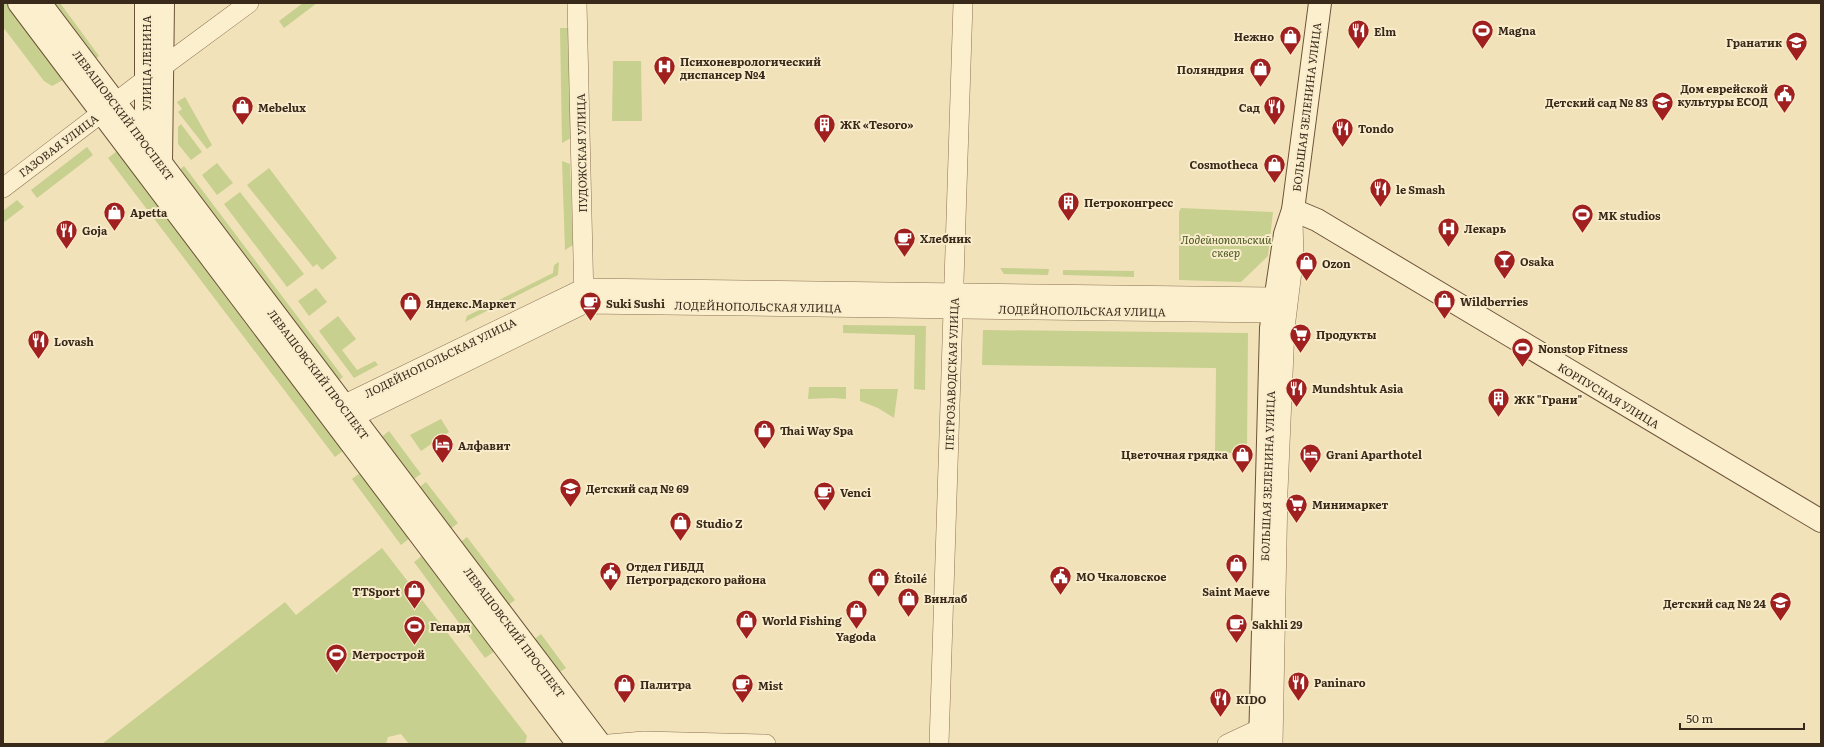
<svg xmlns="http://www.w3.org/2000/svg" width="1824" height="747" font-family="Literata,serif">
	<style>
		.green { fill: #c7d08e }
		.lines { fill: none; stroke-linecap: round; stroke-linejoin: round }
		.street-casing { stroke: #8a7253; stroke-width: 20 }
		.secondary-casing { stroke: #6c5237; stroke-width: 24 }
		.street { stroke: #fcefce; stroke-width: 19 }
		.secondary { stroke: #fcefce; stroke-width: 22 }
		.labels { text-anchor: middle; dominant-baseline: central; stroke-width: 4; stroke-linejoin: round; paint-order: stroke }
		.poi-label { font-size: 11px; font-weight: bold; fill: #38291a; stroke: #f9eccb; text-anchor: start }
		.street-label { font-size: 11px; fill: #38291a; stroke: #f9eccb }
		.park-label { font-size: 11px; font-style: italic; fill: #47561e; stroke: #f9eccb }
	</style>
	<rect width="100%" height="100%" fill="#f2e2ba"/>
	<g class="green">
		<polygon points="3,3 6,3 63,80 52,86 44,81 3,27"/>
		<polygon points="51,3 60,3 99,56 94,60"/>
		<polygon points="303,3 317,3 284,28 279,21"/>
		<polygon points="560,28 568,28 571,138 562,143"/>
		<polygon points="613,61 641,61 642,121 612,121"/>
		<polygon points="185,97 212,145 207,149 178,112 182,109 177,102"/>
		<polygon points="181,124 202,152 191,160 178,144 178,127"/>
		<polygon points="87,147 93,155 37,198 31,190"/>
		<polygon points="117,151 344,450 335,457 108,158"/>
		<polygon points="562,161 570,164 573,245 565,250"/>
		<polygon points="217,163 233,183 217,195 202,175"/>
		<polygon points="184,166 343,377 337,382 178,171"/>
		<polygon points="269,168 337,258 322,270 317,264 313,267 247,185"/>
		<polygon points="240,192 304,274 287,287 224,204"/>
		<polygon points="17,200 24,207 3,223 3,211"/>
		<polygon points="1181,208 1273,212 1268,256 1241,282 1179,280 1179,212"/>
		<polygon points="559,262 558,275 465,322 467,316 553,273 554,265"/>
		<polygon points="1000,268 1049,269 1048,275 1004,274"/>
		<polygon points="1063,270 1134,271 1134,277 1063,275"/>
		<polygon points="316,288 327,302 309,316 298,301"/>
		<polygon points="338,316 356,339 342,350 357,370 375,361 378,365 354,378 319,331"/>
		<polygon points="843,325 926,326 925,390 914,389 915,335 843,333"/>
		<polygon points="983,330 1248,333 1247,453 1215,453 1216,368 982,365"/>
		<polygon points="809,387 846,387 846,399 833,398 808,399"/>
		<polygon points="860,389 898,389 894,418 878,408 860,401"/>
		<polygon points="441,419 449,432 421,451 410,435"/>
		<polygon points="389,431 421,474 411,481 379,439"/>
		<polygon points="361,472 410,538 401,545 352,479"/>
		<polygon points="426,482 458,523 448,531 417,489"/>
		<polygon points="467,537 515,600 506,607 458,544"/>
		<polygon points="382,548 527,736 525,744 409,744 401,734 388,737 386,744 102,744 285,602 296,615"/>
		<polygon points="423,555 495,651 485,658 414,562"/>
		<polygon points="541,634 566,668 557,674 532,641"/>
	</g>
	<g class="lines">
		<defs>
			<g id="street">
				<polyline points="577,3 584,300"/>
				<polyline points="3,188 146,79 249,3"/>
				<polyline points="336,416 343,405 584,288 1275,297"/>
				<polyline points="339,419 352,418 584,304 1273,313"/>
				<polyline points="609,744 644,741 766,744"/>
				<polyline points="939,744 963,3"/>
				<polyline points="1227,744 1261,728"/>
				<polyline points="1273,744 1278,491 1285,328 1294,255 1293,222"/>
			</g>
			<g id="secondary">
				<polyline points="19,3 578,744"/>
				<polyline points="40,3 600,744"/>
				<polyline points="146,148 146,3"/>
				<polyline points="161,161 163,3"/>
				<polyline points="1293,210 1317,220 1337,232 1821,521"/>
				<polyline points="1260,744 1271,328 1285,234 1293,210 1320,3"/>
			</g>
		</defs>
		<use href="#street" class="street-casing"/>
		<use href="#secondary" class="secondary-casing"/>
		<use href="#street" class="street"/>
		<use href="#secondary" class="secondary"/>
	</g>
	<defs>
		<symbol id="stadium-pin" viewBox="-11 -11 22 30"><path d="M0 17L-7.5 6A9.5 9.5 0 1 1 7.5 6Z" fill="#9f201e" stroke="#f9eccb"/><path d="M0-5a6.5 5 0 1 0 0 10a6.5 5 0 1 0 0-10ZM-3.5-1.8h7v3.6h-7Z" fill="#fff"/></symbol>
		<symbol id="restaurant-pin" viewBox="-11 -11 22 30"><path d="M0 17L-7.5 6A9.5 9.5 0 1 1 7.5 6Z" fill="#9f201e" stroke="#f9eccb"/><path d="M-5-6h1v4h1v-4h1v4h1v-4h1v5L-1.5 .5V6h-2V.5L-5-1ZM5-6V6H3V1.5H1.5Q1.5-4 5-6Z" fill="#fff"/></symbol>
		<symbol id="shop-pin" viewBox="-11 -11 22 30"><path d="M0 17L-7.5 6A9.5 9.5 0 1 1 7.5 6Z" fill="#9f201e" stroke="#f9eccb"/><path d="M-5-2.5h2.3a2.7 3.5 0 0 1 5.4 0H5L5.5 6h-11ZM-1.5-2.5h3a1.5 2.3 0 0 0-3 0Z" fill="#fff"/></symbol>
		<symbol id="school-pin" viewBox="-11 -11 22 30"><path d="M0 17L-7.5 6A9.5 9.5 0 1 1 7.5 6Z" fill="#9f201e" stroke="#f9eccb"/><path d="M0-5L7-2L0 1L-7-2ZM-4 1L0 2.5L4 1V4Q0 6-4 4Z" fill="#fff"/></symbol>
		<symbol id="hospital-pin" viewBox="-11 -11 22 30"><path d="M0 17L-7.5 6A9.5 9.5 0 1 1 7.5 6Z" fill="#9f201e" stroke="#f9eccb"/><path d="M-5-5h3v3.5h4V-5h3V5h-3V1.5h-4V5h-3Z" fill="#fff"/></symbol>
		<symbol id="civic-pin" viewBox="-11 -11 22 30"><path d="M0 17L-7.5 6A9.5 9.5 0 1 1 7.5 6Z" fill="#9f201e" stroke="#f9eccb"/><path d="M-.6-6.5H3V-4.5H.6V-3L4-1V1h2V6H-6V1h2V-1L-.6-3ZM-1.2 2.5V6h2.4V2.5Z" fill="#fff"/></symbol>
		<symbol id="building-pin" viewBox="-11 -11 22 30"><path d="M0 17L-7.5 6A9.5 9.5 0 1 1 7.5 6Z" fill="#9f201e" stroke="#f9eccb"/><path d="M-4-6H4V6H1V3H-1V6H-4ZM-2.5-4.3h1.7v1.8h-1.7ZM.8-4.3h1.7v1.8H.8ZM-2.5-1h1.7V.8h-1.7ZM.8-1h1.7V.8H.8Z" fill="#fff"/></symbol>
		<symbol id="cafe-pin" viewBox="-11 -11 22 30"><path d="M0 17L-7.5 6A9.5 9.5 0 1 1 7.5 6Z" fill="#9f201e" stroke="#f9eccb"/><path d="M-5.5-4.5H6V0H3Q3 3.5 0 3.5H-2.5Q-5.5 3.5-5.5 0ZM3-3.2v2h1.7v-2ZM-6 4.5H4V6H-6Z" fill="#fff"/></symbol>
		<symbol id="bar-pin" viewBox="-11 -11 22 30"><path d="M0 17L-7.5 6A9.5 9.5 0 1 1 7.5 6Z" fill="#9f201e" stroke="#f9eccb"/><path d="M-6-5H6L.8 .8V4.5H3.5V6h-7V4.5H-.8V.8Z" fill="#fff"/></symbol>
		<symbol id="supermarket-pin" viewBox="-11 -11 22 30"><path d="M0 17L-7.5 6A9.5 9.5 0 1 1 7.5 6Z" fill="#9f201e" stroke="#f9eccb"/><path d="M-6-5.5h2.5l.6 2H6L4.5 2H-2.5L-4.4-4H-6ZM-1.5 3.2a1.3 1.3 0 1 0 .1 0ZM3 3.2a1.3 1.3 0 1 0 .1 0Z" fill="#fff"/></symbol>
		<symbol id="hotel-pin" viewBox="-11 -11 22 30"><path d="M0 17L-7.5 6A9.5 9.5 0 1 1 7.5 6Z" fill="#9f201e" stroke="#f9eccb"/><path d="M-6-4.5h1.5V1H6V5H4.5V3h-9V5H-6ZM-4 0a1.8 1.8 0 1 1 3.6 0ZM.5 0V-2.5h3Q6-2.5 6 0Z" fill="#fff"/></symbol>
	</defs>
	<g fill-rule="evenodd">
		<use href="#stadium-pin" x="1470" y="18" width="25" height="34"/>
		<use href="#restaurant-pin" x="1346" y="18" width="25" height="34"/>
		<use href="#shop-pin" x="1278" y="24" width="25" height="34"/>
		<use href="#school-pin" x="1784" y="30" width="25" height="34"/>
		<use href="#hospital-pin" x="652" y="54" width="25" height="34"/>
		<use href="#shop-pin" x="1248" y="56" width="25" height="34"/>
		<use href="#civic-pin" x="1772" y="82" width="25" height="34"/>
		<use href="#school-pin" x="1650" y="90" width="25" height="34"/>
		<use href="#shop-pin" x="230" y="94" width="25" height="34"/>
		<use href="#restaurant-pin" x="1262" y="94" width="25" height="34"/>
		<use href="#building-pin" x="812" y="112" width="25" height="34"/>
		<use href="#restaurant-pin" x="1330" y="116" width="25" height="34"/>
		<use href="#shop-pin" x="1262" y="152" width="25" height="34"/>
		<use href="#restaurant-pin" x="1368" y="176" width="25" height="34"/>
		<use href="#building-pin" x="1056" y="190" width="25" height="34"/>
		<use href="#shop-pin" x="102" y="200" width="25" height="34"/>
		<use href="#stadium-pin" x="1570" y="202" width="25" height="34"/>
		<use href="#hospital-pin" x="1436" y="216" width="25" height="34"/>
		<use href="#restaurant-pin" x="54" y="218" width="25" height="34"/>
		<use href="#cafe-pin" x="892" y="226" width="25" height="34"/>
		<use href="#bar-pin" x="1492" y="248" width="25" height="34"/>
		<use href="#shop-pin" x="1294" y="250" width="25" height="34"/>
		<use href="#shop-pin" x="1432" y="288" width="25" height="34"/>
		<use href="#shop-pin" x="398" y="290" width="25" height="34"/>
		<use href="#cafe-pin" x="578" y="290" width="25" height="34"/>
		<use href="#supermarket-pin" x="1288" y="322" width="25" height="34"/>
		<use href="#restaurant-pin" x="26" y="328" width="25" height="34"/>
		<use href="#stadium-pin" x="1510" y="336" width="25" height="34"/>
		<use href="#restaurant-pin" x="1284" y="376" width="25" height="34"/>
		<use href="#building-pin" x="1486" y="386" width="25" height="34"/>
		<use href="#shop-pin" x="752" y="418" width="25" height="34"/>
		<use href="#hotel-pin" x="430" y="432" width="25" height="34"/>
		<use href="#shop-pin" x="1230" y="442" width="25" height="34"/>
		<use href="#hotel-pin" x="1298" y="442" width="25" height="34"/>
		<use href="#school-pin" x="558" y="476" width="25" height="34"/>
		<use href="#cafe-pin" x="812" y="480" width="25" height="34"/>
		<use href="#supermarket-pin" x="1284" y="492" width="25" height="34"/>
		<use href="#shop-pin" x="668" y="510" width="25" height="34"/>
		<use href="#shop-pin" x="1224" y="552" width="25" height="34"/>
		<use href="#civic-pin" x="598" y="560" width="25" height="34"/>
		<use href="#civic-pin" x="1048" y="564" width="25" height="34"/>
		<use href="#shop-pin" x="866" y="566" width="25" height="34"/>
		<use href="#shop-pin" x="402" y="578" width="25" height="34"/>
		<use href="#shop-pin" x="896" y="586" width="25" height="34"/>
		<use href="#school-pin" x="1768" y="590" width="25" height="34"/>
		<use href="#shop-pin" x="844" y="598" width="25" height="34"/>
		<use href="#shop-pin" x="734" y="608" width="25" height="34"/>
		<use href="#cafe-pin" x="1224" y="612" width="25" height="34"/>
		<use href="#stadium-pin" x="402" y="614" width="25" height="34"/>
		<use href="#stadium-pin" x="324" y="642" width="25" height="34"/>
		<use href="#restaurant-pin" x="1286" y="670" width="25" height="34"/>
		<use href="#shop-pin" x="612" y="672" width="25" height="34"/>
		<use href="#cafe-pin" x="730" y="672" width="25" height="34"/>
		<use href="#restaurant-pin" x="1208" y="686" width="25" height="34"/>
	</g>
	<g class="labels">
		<g class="poi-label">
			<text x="1498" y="30">Magna</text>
			<text x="1374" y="31">Elm</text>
			<text x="1274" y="36" text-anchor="end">Нежно</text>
			<text x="1782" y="42" text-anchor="end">Гранатик</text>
			<text x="680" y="61">Психоневрологический<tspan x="680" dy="13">диспансер №4</tspan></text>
			<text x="1244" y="69" text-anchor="end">Поляндрия</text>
			<text x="1768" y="88" text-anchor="end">Дом еврейской<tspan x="1768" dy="13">культуры ЕСОД</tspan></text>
			<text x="1648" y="102" text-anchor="end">Детский сад № 83</text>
			<text x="258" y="107">Mebelux</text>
			<text x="1260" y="107" text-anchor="end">Сад</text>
			<text x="840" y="124">ЖК «Tesoro»</text>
			<text x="1358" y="128">Tondo</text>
			<text x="1258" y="164" text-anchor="end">Cosmotheca</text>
			<text x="1396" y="189">le Smash</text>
			<text x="1084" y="202">Петроконгресс</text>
			<text x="130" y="212">Apetta</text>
			<text x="1598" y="215">MK studios</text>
			<text x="1464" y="228">Лекарь</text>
			<text x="82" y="230">Goja</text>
			<text x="920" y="238">Хлебник</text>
			<text x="1520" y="261">Osaka</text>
			<text x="1322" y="263">Ozon</text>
			<text x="1460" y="301">Wildberries</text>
			<text x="426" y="303">Яндекс.Маркет</text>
			<text x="606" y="303">Suki Sushi</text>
			<text x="1316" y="334">Продукты</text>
			<text x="54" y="341">Lovash</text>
			<text x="1538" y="348">Nonstop Fitness</text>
			<text x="1312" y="388">Mundshtuk Asia</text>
			<text x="1514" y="399">ЖК "Грани"</text>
			<text x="780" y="430">Thai Way Spa</text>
			<text x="458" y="445">Алфавит</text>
			<text x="1228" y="454" text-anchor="end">Цветочная грядка</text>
			<text x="1326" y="454">Grani Aparthotel</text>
			<text x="586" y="488">Детский сад № 69</text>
			<text x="840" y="492">Venci</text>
			<text x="1312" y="504">Минимаркет</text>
			<text x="696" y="523">Studio Z</text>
			<text x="626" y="566">Отдел ГИБДД<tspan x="626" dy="13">Петроградского района</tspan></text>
			<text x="1076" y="576">МО Чкаловское</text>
			<text x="894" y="578">Étoilé</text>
			<text x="400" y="591" text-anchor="end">TTSport</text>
			<text x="1236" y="591" text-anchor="middle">Saint Maeve</text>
			<text x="924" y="598">Винлаб</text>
			<text x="1766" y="603" text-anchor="end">Детский сад № 24</text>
			<text x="762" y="620">World Fishing</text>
			<text x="1252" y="624">Sakhli 29</text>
			<text x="430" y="626">Гепард</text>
			<text x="856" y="636" text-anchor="middle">Yagoda</text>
			<text x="352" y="654">Метрострой</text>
			<text x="1314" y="682">Paninaro</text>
			<text x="640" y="684">Палитра</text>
			<text x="758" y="685">Mist</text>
			<text x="1236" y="699">KIDO</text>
		</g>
		<g class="street-label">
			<text transform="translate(146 63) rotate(-90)">УЛИЦА ЛЕНИНА</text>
			<text transform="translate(1306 107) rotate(-83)">БОЛЬШАЯ ЗЕЛЕНИНА УЛИЦА</text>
			<text transform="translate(124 115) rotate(53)">ЛЕВАШОВСКИЙ ПРОСПЕКТ</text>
			<text transform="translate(58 145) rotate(-37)">ГАЗОВАЯ УЛИЦА</text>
			<text transform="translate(581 153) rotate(-91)">ПУДОЖСКАЯ УЛИЦА</text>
			<text transform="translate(758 306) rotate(1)">ЛОДЕЙНОПОЛЬСКАЯ УЛИЦА</text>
			<text transform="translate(1082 310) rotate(1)">ЛОДЕЙНОПОЛЬСКАЯ УЛИЦА</text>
			<text transform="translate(440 357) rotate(-26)">ЛОДЕЙНОПОЛЬСКАЯ УЛИЦА</text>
			<text transform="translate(319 374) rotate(53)">ЛЕВАШОВСКИЙ ПРОСПЕКТ</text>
			<text transform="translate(951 374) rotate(-88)">ПЕТРОЗАВОДСКАЯ УЛИЦА</text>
			<text transform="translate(1609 395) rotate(31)">КОРПУСНАЯ УЛИЦА</text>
			<text transform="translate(1267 476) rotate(-88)">БОЛЬШАЯ ЗЕЛЕНИНА УЛИЦА</text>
			<text transform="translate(515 632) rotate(53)">ЛЕВАШОВСКИЙ ПРОСПЕКТ</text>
		</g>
		<g class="park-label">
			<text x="1226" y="239">Лодейнопольский<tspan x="1226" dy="13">сквер</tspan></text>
		</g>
	</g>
	<rect width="1824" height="747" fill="none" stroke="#38291a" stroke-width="8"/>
	<path d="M1680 723v6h124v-6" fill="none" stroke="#38291a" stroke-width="2"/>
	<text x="1686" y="723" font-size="12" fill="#38291a" stroke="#f9eccb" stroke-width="3" paint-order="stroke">50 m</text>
</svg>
